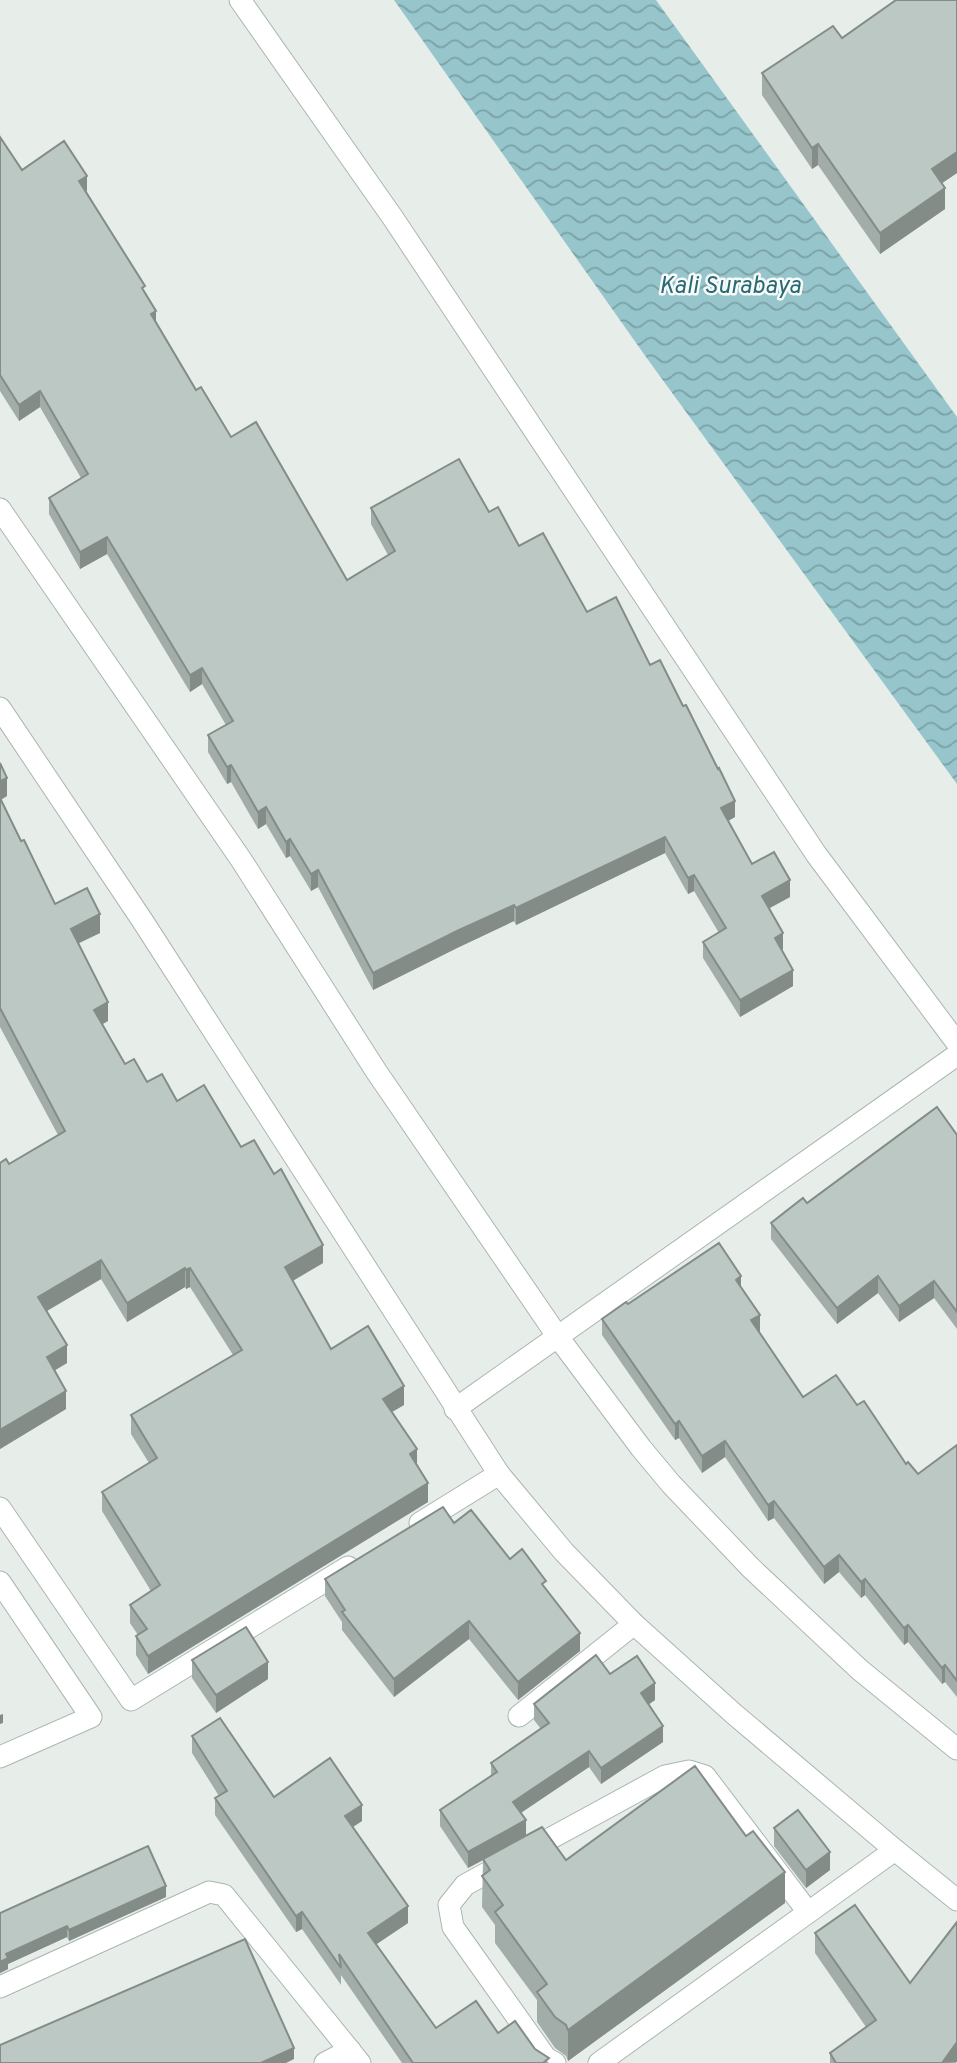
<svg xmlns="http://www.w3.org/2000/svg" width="957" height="2063" font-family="Overpass,sans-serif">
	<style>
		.water { fill: url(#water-waves) }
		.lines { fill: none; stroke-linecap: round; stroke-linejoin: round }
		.street-casing { stroke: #aab6b1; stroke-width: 23 }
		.street { stroke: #fff; stroke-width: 21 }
		.wall { fill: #a2aca8 }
		.shaded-wall { fill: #848c88 }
		.building { fill: #bcc8c3; stroke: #848c88; stroke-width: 2 }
		.labels { text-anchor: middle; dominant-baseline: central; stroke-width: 5; stroke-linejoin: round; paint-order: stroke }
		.water-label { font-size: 24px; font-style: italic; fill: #286a74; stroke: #f7faf9 }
	</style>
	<defs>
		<pattern id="water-waves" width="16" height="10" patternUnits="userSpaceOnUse" patternTransform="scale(1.75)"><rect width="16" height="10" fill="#96c5cb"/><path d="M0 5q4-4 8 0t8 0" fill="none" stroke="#7aa1a6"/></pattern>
	</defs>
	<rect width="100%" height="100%" fill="#e7eeea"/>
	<polygon class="water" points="394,0 656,0 957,417 957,784 646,357"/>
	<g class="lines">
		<defs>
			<g id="street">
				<polyline points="240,0 393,218 816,854 957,1043"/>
				<polyline points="0,509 242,861 376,1071 558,1337 641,1448 671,1484 751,1568 860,1670 957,1749"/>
				<polyline points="0,708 142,920 499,1474 564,1552 634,1624 734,1714 895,1850 957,1900"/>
				<polyline points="455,1409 957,1055"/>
				<polyline points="0,1508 131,1700 348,1567"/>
				<polyline points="420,1523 499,1474"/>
				<polyline points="0,1582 91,1717 0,1757"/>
				<polyline points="519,1716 634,1624"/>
				<polyline points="0,1987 209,1892 224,1895 360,2063"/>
				<polyline points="325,2063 350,2050"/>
				<polyline points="555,2063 546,2058 453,1927 449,1905 465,1885 665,1776 689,1771 705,1776 808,1912"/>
				<polyline points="599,2063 895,1850"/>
			</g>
		</defs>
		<use href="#street" class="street-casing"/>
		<use href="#street" class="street"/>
	</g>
	<g class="wall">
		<polygon points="842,38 957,173 942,183 945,209 880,254 818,165 812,169 762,95 762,73"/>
		<polygon points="0,137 22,170 87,192 145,293 156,322 196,390 231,437 347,580 388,555 371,524 371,508 489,512 519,546 587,612 650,665 735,817 728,821 752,864 790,897 770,908 783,949 782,950 793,986 740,1017 703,958 703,942 719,933 694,891 688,894 665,853 516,925 514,921 457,948 373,990 318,887 311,891 290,856 286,858 266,824 258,829 231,782 227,784 208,752 208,735 226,725 202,684 190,692 107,554 80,569 49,514 49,498 81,478 40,407 19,421 0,391"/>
		<polygon points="0,763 7,796 1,800 21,841 55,904 100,933 78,943 108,1021 102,1024 125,1064 147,1082 177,1101 241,1147 323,1263 293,1281 331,1349 404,1405 392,1412 417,1466 428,1502 148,1674 136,1655 136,1636 138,1635 130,1623 130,1605 151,1591 102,1511 102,1492 149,1463 131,1434 131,1415 233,1355 190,1287 186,1289 185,1287 127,1322 101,1279 47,1311 67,1363 55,1370 66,1409 0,1449 9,1164 58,1135 0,1027"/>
		<polygon points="957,1135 957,1329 934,1298 899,1322 878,1293 837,1324 771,1239 771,1223 807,1203"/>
		<polygon points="741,1287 759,1332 803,1397 857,1405 906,1464 918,1474 957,1445 957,1697 945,1682 942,1684 908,1642 904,1645 865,1595 861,1598 839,1572 824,1584 774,1518 768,1521 725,1457 702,1473 679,1438 675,1440 602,1335 602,1319 628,1304"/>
		<polygon points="454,1523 510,1559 546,1590 580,1651 518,1700 469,1639 394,1697 342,1630 342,1622 325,1596 325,1579"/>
		<polygon points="192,1660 268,1679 216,1713 192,1678"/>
		<polygon points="610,1674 655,1700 648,1704 663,1742 601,1784 589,1767 521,1813 526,1836 566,1860 785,1903 568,2061 566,2056 555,2048 537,2022 537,2000 495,1943 495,1925 482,1907 483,1860 468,1868 440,1826 440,1810 491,1776 491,1763 541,1729 534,1720 534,1704"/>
		<polygon points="192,1736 274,1797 362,1821 353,1827 408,1923 376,1944 436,2028 498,2033 535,2049 549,2063 402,2063 341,1975 341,1985 302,1929 296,1932 215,1815 215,1798 219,1796 192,1753"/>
		<polygon points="774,1828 830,1870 806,1888 774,1846"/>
		<polygon points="166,1897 69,1941 67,1937 8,1964 8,1969 0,1973 0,1913"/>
		<polygon points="957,1922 956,2063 830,2063 830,2053 866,2027 815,1953 815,1933 910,1983"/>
	</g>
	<g class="shaded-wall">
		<polygon points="818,144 818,165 812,169 812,148"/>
		<polygon points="957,152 957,173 932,190 932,169"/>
		<polygon points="87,176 87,192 79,181"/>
		<polygon points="945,188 945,209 880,254 880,233"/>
		<polygon points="156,311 156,327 151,314"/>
		<polygon points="40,391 40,407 19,421 19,405"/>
		<polygon points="107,537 107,554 80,569 80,552"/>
		<polygon points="202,668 202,684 190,692 190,675"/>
		<polygon points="231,765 231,782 227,784 227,767"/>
		<polygon points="7,778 7,796 0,800 0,781"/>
		<polygon points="735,801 735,817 721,825 721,808"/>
		<polygon points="266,807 266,824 258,829 258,812"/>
		<polygon points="665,837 665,853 516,925 516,908"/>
		<polygon points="290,839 290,856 286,858 286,842"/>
		<polygon points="318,870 318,887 311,891 311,874"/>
		<polygon points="694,875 694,891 688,894 688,878"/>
		<polygon points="790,880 790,897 762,912 762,896"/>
		<polygon points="514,905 514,921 457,948 373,990 373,973 457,931"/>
		<polygon points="100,914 100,933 71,947 71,929"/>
		<polygon points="783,933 783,949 775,954 775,938"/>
		<polygon points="793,970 793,986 740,1017 740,1000"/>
		<polygon points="108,1002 108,1021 94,1029 94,1010"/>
		<polygon points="323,1245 323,1263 285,1285 285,1267"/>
		<polygon points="101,1260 101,1279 38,1316 38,1297"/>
		<polygon points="185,1268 185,1287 127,1322 127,1303"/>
		<polygon points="190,1268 190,1287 186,1289 186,1270"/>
		<polygon points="741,1276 741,1292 736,1280"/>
		<polygon points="878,1276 878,1293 837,1324 837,1308"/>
		<polygon points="934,1281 934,1298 899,1322 899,1306"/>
		<polygon points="760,1315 760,1331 751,1337 751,1320"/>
		<polygon points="67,1345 67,1363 47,1375 47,1357"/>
		<polygon points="404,1386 404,1405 383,1417 383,1399"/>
		<polygon points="66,1391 66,1409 0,1449 0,1430"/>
		<polygon points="679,1421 679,1438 675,1440 675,1424"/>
		<polygon points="725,1441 725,1457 702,1473 702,1456"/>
		<polygon points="417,1449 417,1468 410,1454"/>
		<polygon points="428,1483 428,1502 148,1674 148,1656"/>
		<polygon points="774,1501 774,1518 768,1521 768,1505"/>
		<polygon points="839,1555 839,1572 824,1584 824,1567"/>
		<polygon points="865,1579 865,1595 861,1598 861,1582"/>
		<polygon points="469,1621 469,1639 394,1697 394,1679"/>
		<polygon points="908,1625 908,1642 904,1645 904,1628"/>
		<polygon points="580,1633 580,1651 518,1700 518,1682"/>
		<polygon points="268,1662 268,1679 216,1713 216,1695"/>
		<polygon points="945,1665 945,1682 942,1684 942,1668"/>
		<polygon points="655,1683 655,1700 641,1710 641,1693"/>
		<polygon points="3,1714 3,1723 0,1724 0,1715"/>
		<polygon points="663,1726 663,1742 601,1784 601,1768"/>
		<polygon points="589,1751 589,1767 513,1818 513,1802"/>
		<polygon points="362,1805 362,1821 345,1832 345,1816"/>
		<polygon points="526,1820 526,1837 468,1868 468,1852"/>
		<polygon points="830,1852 830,1870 806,1888 806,1870"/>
		<polygon points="785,1872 785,1903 568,2061 568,2030"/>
		<polygon points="166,1886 166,1897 69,1941 69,1930"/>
		<polygon points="408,1906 408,1923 368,1950 368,1933"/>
		<polygon points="302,1912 302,1929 296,1932 296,1916"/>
		<polygon points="67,1926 67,1937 8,1964 8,1969 0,1973 0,1962 6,1954"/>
		<polygon points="957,2042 957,2062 942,2063"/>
		<polygon points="294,2048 294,2059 286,2063 261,2063"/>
	</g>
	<g class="building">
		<polygon points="896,0 957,0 957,152 932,169 945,188 880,233 818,144 812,148 762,73 833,26 842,38"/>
		<polygon points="0,137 22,170 64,141 87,176 79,181 145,286 142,288 156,311 151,314 196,390 201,387 231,437 256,422 347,580 395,551 371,508 459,459 489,512 498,507 519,546 543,533 587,612 616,597 650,665 660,660 683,706 686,705 718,769 719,768 735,801 721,808 752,864 774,852 790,880 762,896 783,933 775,938 793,970 740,1000 703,942 726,928 694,875 688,878 665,837 516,908 514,905 457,931 373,973 318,870 311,874 290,839 286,842 266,807 258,812 231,765 227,767 208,735 233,721 202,668 190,675 107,537 80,552 49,498 88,474 40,391 19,405 0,375"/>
		<polygon points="0,763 7,778 0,781"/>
		<polygon points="0,798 21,841 24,840 55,904 87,888 100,914 71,929 108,1002 94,1010 125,1064 134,1059 147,1082 162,1074 177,1101 204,1085 241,1147 254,1140 274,1174 281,1169 323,1245 285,1267 331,1349 368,1326 404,1386 383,1399 417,1449 410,1454 428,1483 148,1656 136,1636 147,1629 130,1605 160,1585 102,1492 157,1458 131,1415 242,1350 190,1268 186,1270 185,1268 127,1303 101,1260 38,1297 67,1345 47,1357 66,1391 0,1430 0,1163 6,1159 9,1164 65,1131 0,1008"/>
		<polygon points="937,1107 957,1135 957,1312 934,1281 899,1306 878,1276 837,1308 771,1223 803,1198 807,1203"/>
		<polygon points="719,1243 741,1276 736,1280 760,1315 751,1320 803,1397 836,1375 857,1405 864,1401 906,1464 908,1462 918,1474 957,1445 957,1681 945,1665 942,1668 908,1625 904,1628 865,1579 861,1582 839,1555 824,1567 774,1501 768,1505 725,1441 702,1456 679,1421 675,1424 602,1319 626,1302 628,1304"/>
		<polygon points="443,1507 454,1523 471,1510 510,1559 522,1549 546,1581 542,1584 580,1633 518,1682 469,1621 394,1679 342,1612 345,1610 325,1579"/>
		<polygon points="246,1627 268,1662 216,1695 192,1660"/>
		<polygon points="596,1655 610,1674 637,1656 655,1683 641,1693 663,1726 601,1768 589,1751 513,1802 526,1820 468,1852 440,1810 497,1772 491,1763 549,1723 534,1704"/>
		<polygon points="220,1718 274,1797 330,1758 362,1805 345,1816 408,1906 368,1933 436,2028 476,2001 498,2033 515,2021 535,2049 549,2058 543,2063 413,2063 339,1954 341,1968 302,1912 296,1916 215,1798 227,1791 192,1736"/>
		<polygon points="695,1766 746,1836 753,1831 785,1872 568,2030 566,2025 555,2017 537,1992 547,1984 495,1912 503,1905 482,1876 490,1870 483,1859 542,1827 566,1860"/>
		<polygon points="798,1810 830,1852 806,1870 774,1828"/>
		<polygon points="148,1846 166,1886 69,1930 67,1926 6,1954 8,1958 0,1962 0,1913"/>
		<polygon points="855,1905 910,1983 957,1922 957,2042 942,2063 836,2063 830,2053 876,2020 815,1933"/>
		<polygon points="245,1939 294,2048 261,2063 0,2063 0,2045"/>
	</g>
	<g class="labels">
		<g class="water-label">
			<text x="730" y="287">Kali Surabaya</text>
		</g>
	</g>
</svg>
